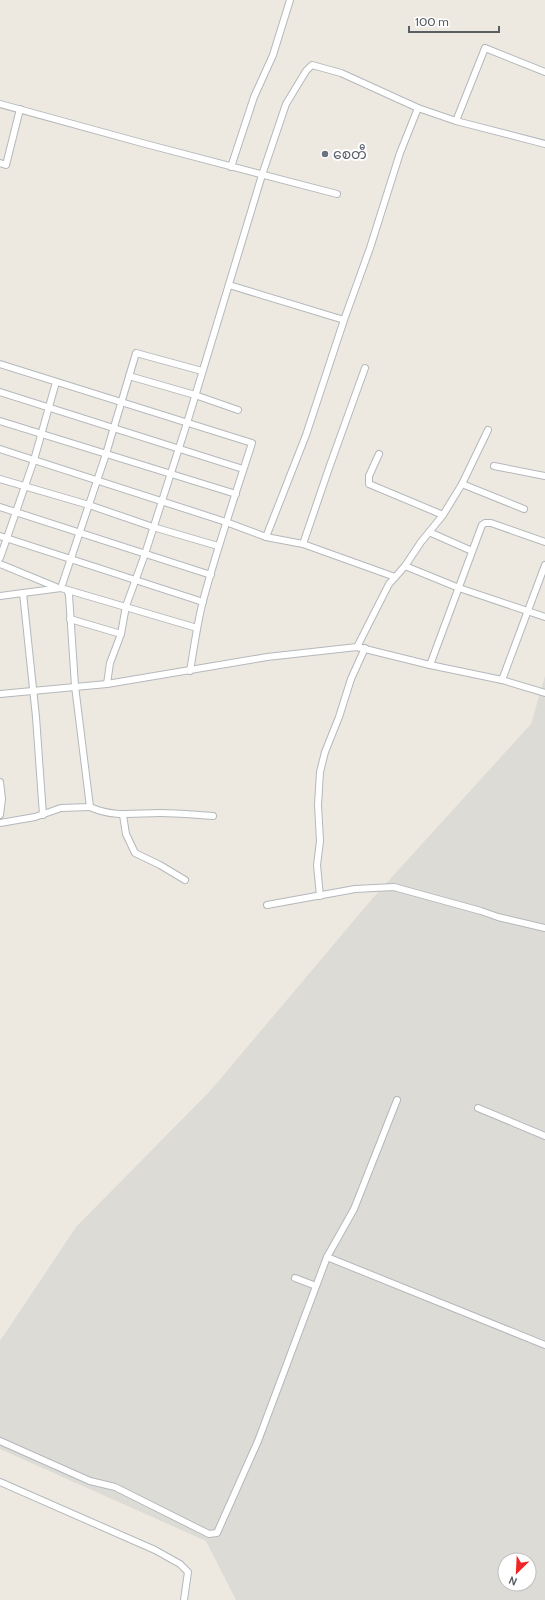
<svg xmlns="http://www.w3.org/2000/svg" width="545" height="1600" font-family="Cabin,'Noto Sans Myanmar',sans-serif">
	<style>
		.industrial { fill: #dddbd5; fill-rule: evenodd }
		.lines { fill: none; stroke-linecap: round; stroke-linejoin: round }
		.minor-casing { stroke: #b4b8bc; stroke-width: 8 }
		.minor { stroke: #fff; stroke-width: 6 }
		.worship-dot { fill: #6b7280; stroke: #fff; stroke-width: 1.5 }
		.labels { text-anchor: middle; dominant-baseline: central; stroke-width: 4; stroke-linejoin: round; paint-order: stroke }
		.worship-label { font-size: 14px; fill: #5b616d; stroke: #fff; text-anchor: start }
	</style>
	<rect width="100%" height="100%" fill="#ede9e0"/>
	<path class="industrial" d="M545,676V1600H236L206,1541L0,1449V1341L76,1227L211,1090L372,899L531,724ZM505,1560H529V1584H505Z"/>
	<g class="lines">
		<defs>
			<g id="minor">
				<polyline points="0,104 142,143 337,194"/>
				<polyline points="456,121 485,48 545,72"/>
				<polyline points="0,163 6,165 20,109"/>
				<polyline points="231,167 254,97 273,55 290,0"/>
				<polyline points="229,285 344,320"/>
				<path d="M0,364L252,443C235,496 217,548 203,601C197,624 194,648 190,671"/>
				<polyline points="129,376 195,395 238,410"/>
				<polyline points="0,392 243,469"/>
				<polyline points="0,421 236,494"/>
				<polyline points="0,449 226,522 266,537 303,544 395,577"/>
				<polyline points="379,454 369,476 369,484 443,515"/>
				<polyline points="494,466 545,476"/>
				<polyline points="0,479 89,505 153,527 218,546"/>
				<polyline points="462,484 524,509"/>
				<polyline points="0,507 211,575"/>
				<polyline points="429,532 472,551"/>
				<polyline points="0,536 203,602"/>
				<polyline points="266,537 306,435 344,320 370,248 400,153 418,108 456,121 545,144"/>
				<polyline points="303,544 329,468 365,368"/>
				<polyline points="0,558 34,460 56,382"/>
				<polyline points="0,564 56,587"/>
				<polyline points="405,566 459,588 545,617"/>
				<polyline points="61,588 106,454 136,353 202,371"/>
				<polyline points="23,593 36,717 43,815"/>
				<polyline points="0,596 61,588 197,628"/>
				<polyline points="70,619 121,634"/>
				<polyline points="357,647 389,584 405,566 421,542 443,515 462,484 488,430"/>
				<polyline points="430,665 482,525 485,523 491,523 545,542"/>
				<polyline points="502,680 545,565"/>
				<polyline points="107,684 110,663 121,634 126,606 145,554 187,423 262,175 286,104 306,71 312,65 341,73 418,108"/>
				<polyline points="0,694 107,684 267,657 357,647 430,665 502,680 545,693"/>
				<polyline points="0,782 2,799 0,815"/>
				<path d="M90,807C114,818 135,813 160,813C178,813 196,815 213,816"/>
				<polyline points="123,815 126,834 135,853 160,865 185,880"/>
				<polyline points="0,823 35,817 61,808 90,807 75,686 69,595 67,590"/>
				<polyline points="320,896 317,865 320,841 318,805 320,772 325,752 339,717 351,679 365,648"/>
				<polyline points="267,905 355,889 394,887 481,911 498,917 545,928"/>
				<polyline points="478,1108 545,1136"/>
				<polyline points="327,1257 545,1345"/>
				<polyline points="295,1278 316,1286"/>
				<polyline points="0,1441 90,1481 115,1487 209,1534 217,1533 258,1441 327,1257 354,1209 397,1100"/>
				<polyline points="0,1482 155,1550 180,1564 188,1572 184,1600"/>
			</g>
		</defs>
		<use href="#minor" class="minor-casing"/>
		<use href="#minor" class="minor"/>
	</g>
	<circle class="worship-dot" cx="325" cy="154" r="4"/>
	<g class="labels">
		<g class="worship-label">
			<text x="333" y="154">စေတီ</text>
		</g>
	</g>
	<g transform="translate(517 1572) rotate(204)"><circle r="19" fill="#ffffff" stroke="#bdbfc0"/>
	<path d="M0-3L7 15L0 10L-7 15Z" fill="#ee2625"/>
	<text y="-6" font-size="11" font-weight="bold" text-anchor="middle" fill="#595e62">N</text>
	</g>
	<path d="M409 26v6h90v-6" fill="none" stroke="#595e62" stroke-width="2"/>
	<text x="415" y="26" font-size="12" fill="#595e62" stroke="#ffffff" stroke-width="3" paint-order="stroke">100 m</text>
</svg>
